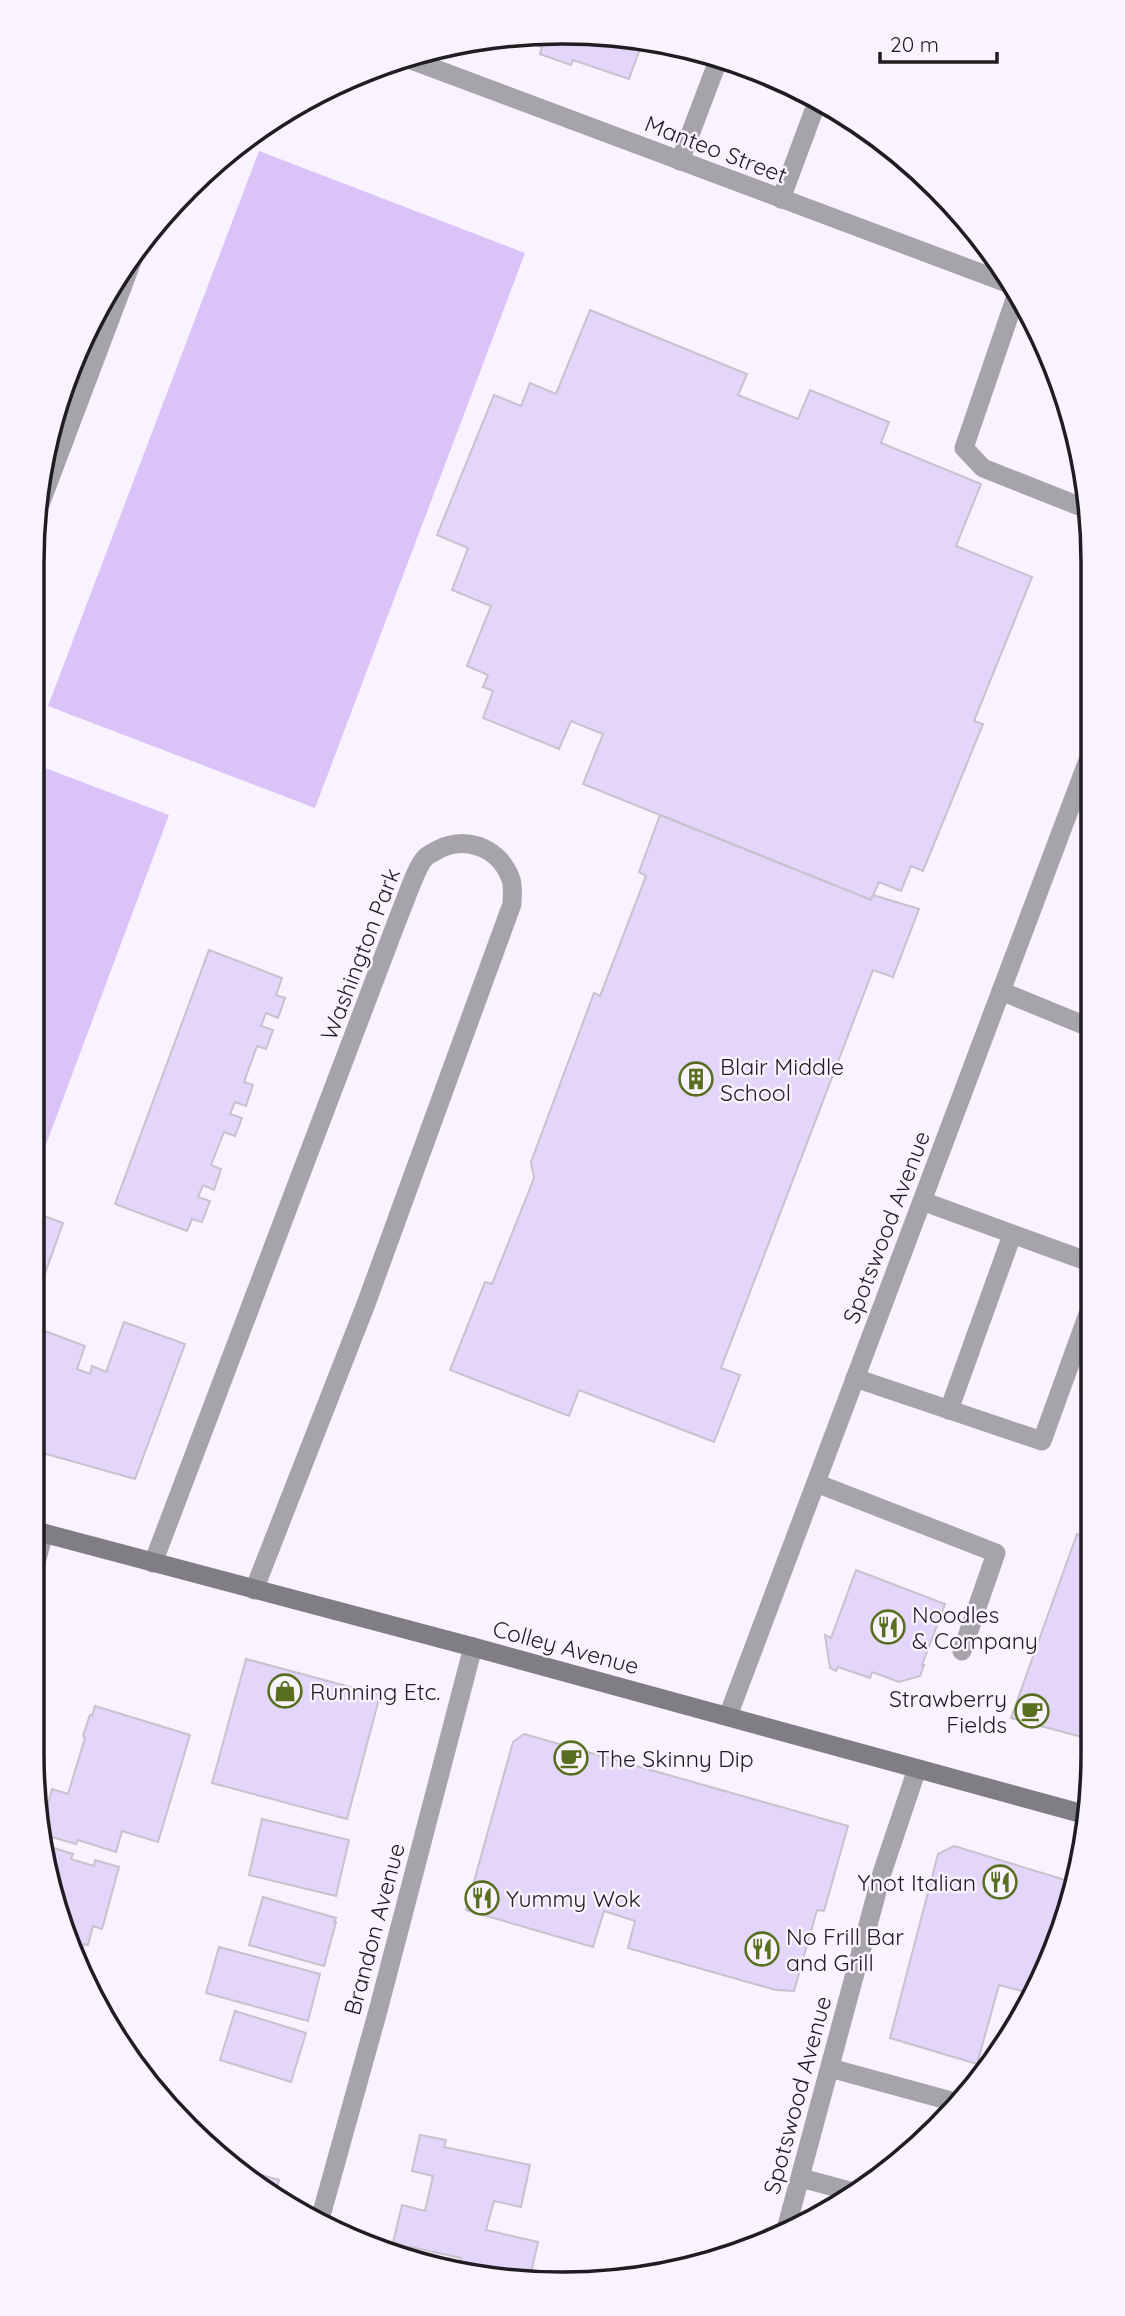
<svg xmlns="http://www.w3.org/2000/svg" width="1125" height="2316" font-family="Quicksand,sans-serif">
	<style>
		.green { fill: #d9c3f7 }
		.building { fill: #e4d6fa; stroke: #c7c2ce; stroke-width: 2 }
		.lines { fill: none; stroke-linecap: round; stroke-linejoin: round }
		.service { stroke: #a6a4aa; stroke-width: 19 }
		.minor { stroke: #a6a4aa; stroke-width: 19 }
		.secondary { stroke: #807d85; stroke-width: 19 }
		.labels { text-anchor: middle; dominant-baseline: central; stroke-width: 5; stroke-linejoin: round; paint-order: stroke }
		.street-label { font-size: 23px; fill: #1f1d21; stroke: #f8f3fe }
		.poi-label { font-size: 23px; fill: #1f1d21; stroke: #f8f3fe; text-anchor: start }
		.rim { fill: none; stroke: #1f1d21; stroke-width: 3.5 }
	</style>
	<rect width="100%" height="100%" fill="#f8f3fe"/>
	<g class="green">
		<polygon points="259,151 525,253 315,808 48,706"/>
		<polygon points="32,763 169,815 32,1182"/>
	</g>
	<g class="building">
		<polygon points="563,32 643,40 629,79 573,60 571,65 540,54 542,47 511,37"/>
		<polygon points="590,310 747,374 738,395 798,419 810,390 889,422 881,443 981,484 956,546 1032,577 974,721 983,724 923,871 911,866 901,891 879,882 871,900 583,784 603,734 571,721 559,749 483,718 493,691 483,687 488,675 467,666 491,606 452,590 468,548 437,535 494,395 521,406 530,383 556,394"/>
		<polygon points="660,815 871,900 873,895 919,909 893,977 873,970 721,1368 740,1375 714,1442 579,1390 569,1416 450,1370 485,1282 492,1284 534,1178 531,1162 594,993 600,996 646,876 639,872"/>
		<polygon points="209,950 282,978 276,995 285,998 278,1018 266,1013 261,1026 273,1030 266,1049 257,1046 244,1082 253,1085 246,1106 235,1102 230,1114 242,1118 235,1136 224,1132 211,1165 221,1169 214,1190 203,1185 198,1197 210,1201 202,1222 192,1219 187,1231 115,1204"/>
		<polygon points="42,1215 63,1223 32,1310 32,1245"/>
		<polygon points="124,1322 185,1344 135,1479 32,1450 32,1326 85,1346 77,1369 90,1374 92,1366 106,1372"/>
		<polygon points="1077,1534 1093,1540 1093,1740 1011,1718"/>
		<polygon points="856,1570 945,1604 922,1665 924,1665 920,1676 899,1682 872,1672 870,1678 838,1667 836,1671 830,1668 825,1635 831,1638"/>
		<polygon points="246,1659 380,1695 347,1819 212,1783"/>
		<polygon points="95,1706 190,1735 158,1842 122,1831 116,1852 78,1840 76,1844 45,1835 43,1821 52,1789 68,1794 85,1738 83,1736 90,1715 92,1716"/>
		<polygon points="524,1734 848,1826 824,1911 817,1910 794,1991 776,1990 628,1948 635,1921 604,1911 593,1947 466,1910 513,1742"/>
		<polygon points="262,1819 349,1840 336,1896 249,1875"/>
		<polygon points="47,1846 73,1854 71,1859 94,1866 95,1860 119,1867 102,1929 93,1926 88,1945 84,1944 79,1961 60,1925"/>
		<polygon points="954,1846 1075,1883 1053,1957 1030,1993 999,1985 977,2064 890,2038 938,1854"/>
		<polygon points="263,1897 336,1918 334,1922 336,1922 324,1966 249,1945"/>
		<polygon points="219,1947 320,1974 308,2021 206,1993"/>
		<polygon points="235,2011 306,2033 291,2082 220,2060"/>
		<polygon points="420,2135 446,2140 444,2147 530,2165 521,2207 494,2201 486,2230 538,2242 530,2277 516,2276 460,2263 461,2258 393,2243 402,2205 425,2211 433,2176 412,2171"/>
		<polygon points="240,2169 279,2180 274,2199 268,2195"/>
	</g>
	<g class="lines">
		<g class="service">
			<polyline points="1016,296 964,448 983,468 1089,510"/>
			<polyline points="1001,991 1091,1028"/>
			<polyline points="922,1201 1092,1263"/>
			<polyline points="855,1378 1042,1441 1092,1303"/>
			<polyline points="949,1410 1012,1235"/>
			<polyline points="816,1483 996,1553 962,1651"/>
			<polyline points="830,2068 962,2104"/>
			<polyline points="801,2178 857,2193"/>
		</g>
		<g class="minor">
			<polyline points="406,58 1010,284"/>
			<polyline points="680,161 719,58"/>
			<polyline points="781,199 817,102"/>
			<polyline points="36,515 137,248"/>
			<path d="M153,1563L400,913C406,900 416,867 425,858C427,855 431,854 434,852C462,834 498,846 510,877C514,885 512,896 512,904L366,1304L254,1590"/>
			<polyline points="32,1577 44,1533"/>
			<polyline points="728,1716 1090,755"/>
			<polyline points="319,2223 379,2007 473,1647"/>
			<polyline points="785,2233 882,1873 917,1769"/>
		</g>
		<polyline class="secondary" points="32,1530 473,1647 1087,1815"/>
	</g>
	<defs>
		<symbol id="building-ring" viewBox="-11 -11 22 22"><circle r="9.5" fill="#f8f3fe" stroke="#596f20" stroke-width="1.5"/><path d="M-4-6H4V6H1V3H-1V6H-4ZM-2.5-4.3h1.7v1.8h-1.7ZM.8-4.3h1.7v1.8H.8ZM-2.5-1h1.7V.8h-1.7ZM.8-1h1.7V.8H.8Z" fill="#596f20"/></symbol>
		<symbol id="restaurant-ring" viewBox="-11 -11 22 22"><circle r="9.5" fill="#f8f3fe" stroke="#596f20" stroke-width="1.5"/><path d="M-5-6h1v4h1v-4h1v4h1v-4h1v5L-1.5 .5V6h-2V.5L-5-1ZM5-6V6H3V1.5H1.5Q1.5-4 5-6Z" fill="#596f20"/></symbol>
		<symbol id="shop-ring" viewBox="-11 -11 22 22"><circle r="9.5" fill="#f8f3fe" stroke="#596f20" stroke-width="1.5"/><path d="M-5-2.5h2.3a2.7 3.5 0 0 1 5.4 0H5L5.5 6h-11ZM-1.5-2.5h3a1.5 2.3 0 0 0-3 0Z" fill="#596f20"/></symbol>
		<symbol id="cafe-ring" viewBox="-11 -11 22 22"><circle r="9.5" fill="#f8f3fe" stroke="#596f20" stroke-width="1.5"/><path d="M-5.5-4.5H6V0H3Q3 3.5 0 3.5H-2.5Q-5.5 3.5-5.5 0ZM3-3.2v2h1.7v-2ZM-6 4.5H4V6H-6Z" fill="#596f20"/></symbol>
	</defs>
	<g fill-rule="evenodd">
		<use href="#building-ring" x="677" y="1060" width="38" height="38"/>
		<use href="#restaurant-ring" x="869" y="1608" width="38" height="38"/>
		<use href="#shop-ring" x="266" y="1672" width="38" height="38"/>
		<use href="#cafe-ring" x="1013" y="1692" width="38" height="38"/>
		<use href="#cafe-ring" x="552" y="1739" width="38" height="38"/>
		<use href="#restaurant-ring" x="981" y="1863" width="38" height="38"/>
		<use href="#restaurant-ring" x="463" y="1879" width="38" height="38"/>
		<use href="#restaurant-ring" x="743" y="1930" width="38" height="38"/>
	</g>
	<g class="labels">
		<g class="street-label">
			<text transform="translate(716 149) rotate(21)">Manteo Street</text>
			<text transform="translate(360 954) rotate(-69)">Washington Park</text>
			<text transform="translate(886 1227) rotate(-69)">Spotswood Avenue</text>
			<text transform="translate(566 1647) rotate(15)">Colley Avenue</text>
			<text transform="translate(374 1929) rotate(-75)">Brandon Avenue</text>
			<text transform="translate(797 2095) rotate(-75)">Spotswood Avenue</text>
		</g>
		<g class="poi-label">
			<text x="720" y="1066">Blair Middle<tspan x="720" dy="26">School</tspan></text>
			<text x="912" y="1614">Noodles<tspan x="912" dy="26">&amp; Company</tspan></text>
			<text x="310" y="1691">Running Etc.</text>
			<text x="1007" y="1698" text-anchor="end">Strawberry<tspan x="1007" dy="26">Fields</tspan></text>
			<text x="596" y="1758">The Skinny Dip</text>
			<text x="976" y="1882" text-anchor="end">Ynot Italian</text>
			<text x="506" y="1898">Yummy Wok</text>
			<text x="786" y="1936">No Frill Bar<tspan x="786" dy="26">and Grill</tspan></text>
		</g>
	</g>
	<path d="M0 0H1125V2316H0ZM562 44H563A518 518 0 0 1 1081 562V1754A518 518 0 0 1 563 2272H562A518 518 0 0 1 44 1754V562A518 518 0 0 1 562 44Z" fill="#f8f3fe" fill-rule="evenodd"/>
	<path class="rim" d="M562 44H563A518 518 0 0 1 1081 562V1754A518 518 0 0 1 563 2272H562A518 518 0 0 1 44 1754V562A518 518 0 0 1 562 44Z"/>
	<path d="M880 52v10h117v-10" fill="none" stroke="#1f1d21" stroke-width="3.5"/>
	<text x="890" y="52" font-size="21" fill="#1f1d21" stroke="#f8f3fe" stroke-width="5" paint-order="stroke">20 m</text>
</svg>
